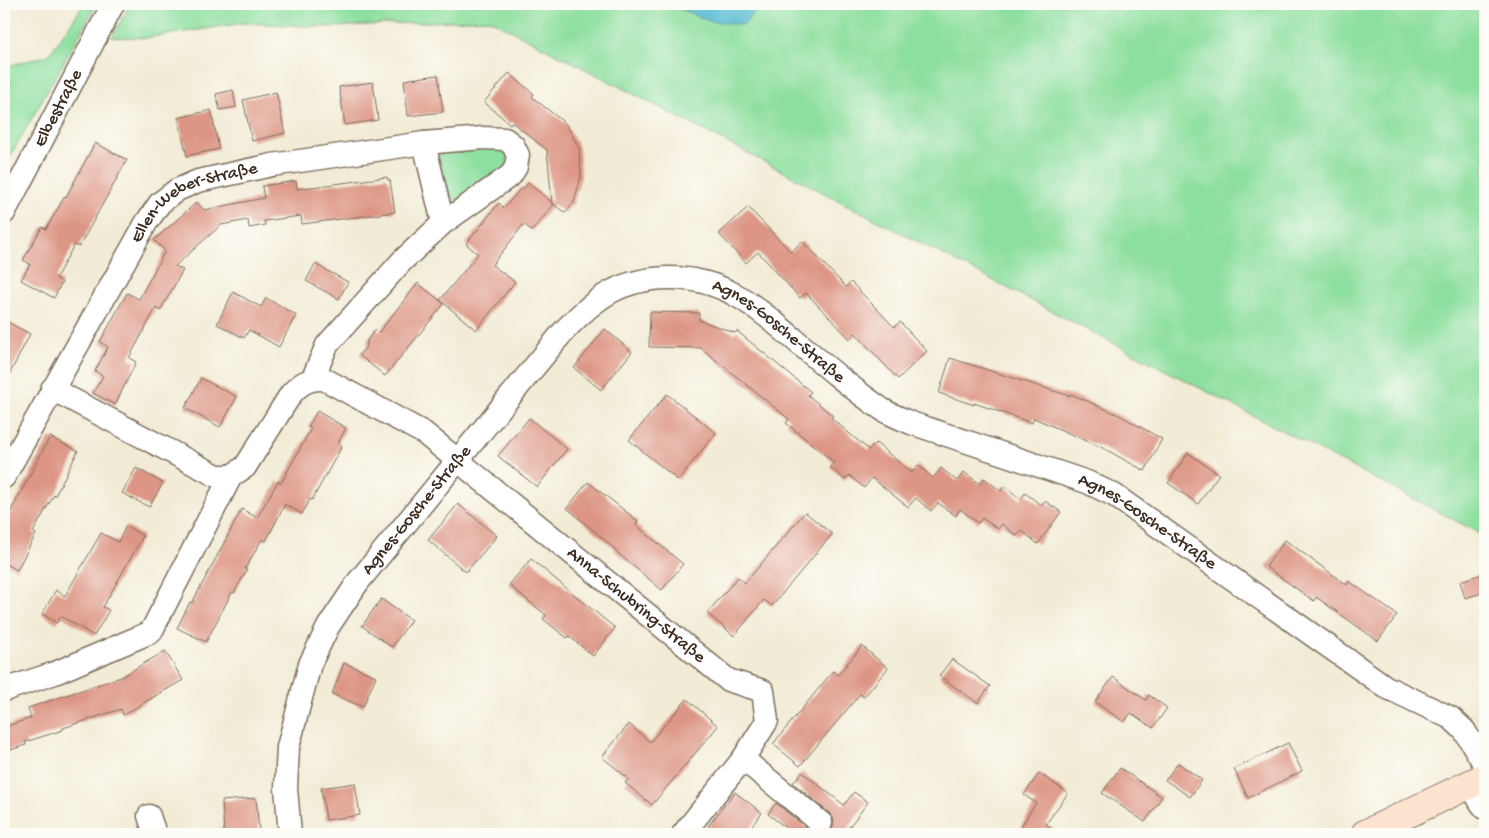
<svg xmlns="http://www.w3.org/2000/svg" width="1489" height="838" font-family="'Gochi Hand',sans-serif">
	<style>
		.green { fill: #8ddf9f; stroke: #64845e }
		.water { fill: #53bad1; stroke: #477278 }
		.building { fill: #dd9685 }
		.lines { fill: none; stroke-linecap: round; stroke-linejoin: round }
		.street-casing { stroke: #7b6e5e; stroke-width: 25 }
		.secondary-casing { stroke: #7b6e5e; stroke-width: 30 }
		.street { stroke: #fff; stroke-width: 22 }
		.secondary { stroke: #fde4d0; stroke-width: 28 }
		.labels { text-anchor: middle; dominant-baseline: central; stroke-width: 4.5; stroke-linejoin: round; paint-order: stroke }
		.street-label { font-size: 18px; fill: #3b2a1e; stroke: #fdfcf7 }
	</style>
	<rect width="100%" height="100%" fill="#fdfcf7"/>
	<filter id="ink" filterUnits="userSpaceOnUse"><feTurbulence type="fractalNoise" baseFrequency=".02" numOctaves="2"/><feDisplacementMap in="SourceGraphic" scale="10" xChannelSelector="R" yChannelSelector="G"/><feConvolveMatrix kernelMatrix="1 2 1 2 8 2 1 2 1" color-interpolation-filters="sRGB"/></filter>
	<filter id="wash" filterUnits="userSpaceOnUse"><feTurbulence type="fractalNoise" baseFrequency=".0096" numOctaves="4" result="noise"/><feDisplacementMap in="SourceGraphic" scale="20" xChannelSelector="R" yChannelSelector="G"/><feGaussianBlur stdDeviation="1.12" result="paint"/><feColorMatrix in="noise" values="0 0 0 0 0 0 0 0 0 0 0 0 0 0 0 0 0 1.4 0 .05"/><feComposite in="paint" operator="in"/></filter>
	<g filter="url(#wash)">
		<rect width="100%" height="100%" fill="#f2ecd6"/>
		<g class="green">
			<polygon points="84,4 97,4 4,167 4,67 49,55"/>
			<polygon points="130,4 1485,4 1485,536 489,19 330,27 244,23 146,38 112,37"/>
			<polygon points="493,147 504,150 508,157 506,167 461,199 449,199 438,157 447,148"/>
		</g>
		<polygon class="water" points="670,4 760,4 744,25 709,21"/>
		<g id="blocks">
			<g class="building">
				<polygon points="509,73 534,94 532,97 566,124 579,148 581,176 574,202 565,213 552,203 547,150 512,122 510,124 484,102"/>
				<polygon points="438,75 443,112 408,116 404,80"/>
				<polygon points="373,82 378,120 345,125 339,87"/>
				<polygon points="233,90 236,107 220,110 216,94"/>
				<polygon points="276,92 285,133 252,141 243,100"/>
				<polygon points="211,110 219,149 187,156 178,118"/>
				<polygon points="95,143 127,160 79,247 74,245 56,278 62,282 54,298 21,280 30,264 23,260 42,227 46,229 65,196 66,197"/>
				<polygon points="387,177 388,180 390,180 395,212 302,224 301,216 264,221 265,225 249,228 248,220 221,225 175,266 183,270 160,311 156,308 129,358 136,362 115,405 93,393 103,376 95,371 108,347 100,342 127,293 139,299 165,251 154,240 197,202 204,210 264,198 262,186 296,181 297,189"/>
				<polygon points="528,183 554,204 532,231 524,224 492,265 515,282 476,330 440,300 478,254 466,244 499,203 504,208 521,188 523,189"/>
				<polygon points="748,207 791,252 802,241 846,287 851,282 894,327 900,322 927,351 898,379 855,333 850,339 806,293 800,298 758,252 746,263 719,234"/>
				<polygon points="315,264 348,282 339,299 306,281"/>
				<polygon points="418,283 444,304 385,376 359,355 367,346 367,340 376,329 379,332"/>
				<polygon points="233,292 261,307 266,298 296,315 279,347 249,330 244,338 217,324"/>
				<polygon points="650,312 699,313 699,320 735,333 737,331 811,392 808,395 833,416 831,418 869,450 876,443 912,473 918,465 933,478 941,468 957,481 964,472 980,484 984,478 1001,491 1004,486 1021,499 1025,493 1041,505 1045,501 1061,512 1038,544 1022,531 1017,536 1002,524 998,529 982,518 978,523 960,509 956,516 938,503 931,511 916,498 908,507 872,478 864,488 849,475 845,480 830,467 834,462 786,423 789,419 701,348 649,347"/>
				<polygon points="4,320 30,334 4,385"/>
				<polygon points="605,329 632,352 601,390 574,368"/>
				<polygon points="950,358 1070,396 1071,394 1119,415 1162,439 1145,471 1103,448 1034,418 1032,423 974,403 974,405 939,393"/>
				<polygon points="201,378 237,397 220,427 185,408"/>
				<polygon points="667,394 716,433 678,480 629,440"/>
				<polygon points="317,411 346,428 338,443 342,446 312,500 310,499 302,514 285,504 266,541 262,539 245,569 247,570 234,593 232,592 206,642 177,628 190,602 192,603 242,509 257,518 278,481 281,483 296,456 311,428 308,427"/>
				<polygon points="529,418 567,449 537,487 498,456"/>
				<polygon points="50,437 78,451 55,496 54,495 33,532 36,534 17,570 4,563 4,524"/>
				<polygon points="1188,453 1219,474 1198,504 1168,483"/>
				<polygon points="136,468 163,483 149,507 122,493"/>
				<polygon points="588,482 638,521 636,525 683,564 662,590 614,550 615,549 567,508"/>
				<polygon points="458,504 497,536 466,572 428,540"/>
				<polygon points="805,512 832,534 772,606 764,600 734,636 707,613 738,577 745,583"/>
				<polygon points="126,526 143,536 103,607 109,610 94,636 61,616 57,623 42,614 56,590 65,596 101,533 118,542"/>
				<polygon points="1285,540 1347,585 1349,581 1397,615 1378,641 1316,597 1314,601 1266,567"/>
				<polygon points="531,559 615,628 593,656 569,636 567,638 543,619 546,615 509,585"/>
				<polygon points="1485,573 1485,592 1465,598 1460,581"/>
				<polygon points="381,599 411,620 392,647 362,626"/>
				<polygon points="862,646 888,668 864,697 860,694 800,766 773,744 833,671 838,675"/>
				<polygon points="165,651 183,680 123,715 121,709 63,728 63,730 25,742 26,745 4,752 4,727 31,718 28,708 121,677"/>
				<polygon points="952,659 990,686 978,703 939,676"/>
				<polygon points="344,663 376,676 363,707 332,694"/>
				<polygon points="1113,677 1146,700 1149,695 1167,708 1153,728 1131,713 1124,722 1095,702"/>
				<polygon points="687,699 718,726 652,805 625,783 629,779 602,757 629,724 650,742"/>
				<polygon points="1288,743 1302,771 1248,798 1234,769"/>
				<polygon points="1178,763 1202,780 1190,797 1165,780"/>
				<polygon points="1120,768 1162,797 1145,822 1102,793"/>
				<polygon points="802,772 844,805 854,792 868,802 844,834 827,834 831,831 834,826 833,818 829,813 793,783"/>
				<polygon points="1039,773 1068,793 1046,824 1060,834 1033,834 1021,826 1036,803 1024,795"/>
				<polygon points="355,783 360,815 326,820 321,788"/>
				<polygon points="735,792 762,813 745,834 719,834 708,826"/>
				<polygon points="256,798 259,831 224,833 222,801"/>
				<polygon points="776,803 813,833 815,834 794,834 768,814"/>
			</g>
		</g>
	</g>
	<g filter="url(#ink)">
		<use href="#blocks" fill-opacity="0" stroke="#7b6e5e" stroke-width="1"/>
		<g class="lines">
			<defs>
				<g id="street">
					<polyline points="424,143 443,223"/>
					<path id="s1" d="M4,213L113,4"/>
					<polyline points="52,389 217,476 231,476"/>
					<path id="s2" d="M4,477L146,223L160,203L177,190L198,181L272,165L424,143L483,138L505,139L513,145L518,155L516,167L511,175L443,223L402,261L327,345L313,378"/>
					<path id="s3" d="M4,690L55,673L151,632L231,476L245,467L291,394C301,383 309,378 324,379L424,433L728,680L763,691L767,721L743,759L683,834"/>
					<polyline points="743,759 821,823"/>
					<polyline points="1470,784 1481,803 1485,808"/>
					<polyline points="149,816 155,834"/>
					<path id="s4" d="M290,834L286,788L288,747L310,664L328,627L358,582L563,332C595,298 620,279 668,278C723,277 755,306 794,339C823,364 852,389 883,410C892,415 902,419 911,423L1087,482L1114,495L1386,687L1451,718L1464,730L1485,765"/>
				</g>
				<polyline id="secondary" points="1365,834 1485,777"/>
			</defs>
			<use href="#street" class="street-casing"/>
			<use href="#secondary" class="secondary-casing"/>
			<use href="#street" class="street"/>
			<use href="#secondary" class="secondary"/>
		</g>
	</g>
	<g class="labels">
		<g class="street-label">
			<text stroke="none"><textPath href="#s1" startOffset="118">Elbestraße</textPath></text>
			<text stroke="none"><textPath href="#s2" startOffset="345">Ellen-Weber-Straße</textPath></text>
			<text stroke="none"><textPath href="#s4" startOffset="840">Agnes-Gosche-Straße</textPath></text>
			<text stroke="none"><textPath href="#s4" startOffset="361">Agnes-Gosche-Straße</textPath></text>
			<text stroke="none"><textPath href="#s4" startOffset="1260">Agnes-Gosche-Straße</textPath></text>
			<text stroke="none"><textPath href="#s3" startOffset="861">Anna-Schubring-Straße</textPath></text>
		</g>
	</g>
	<rect width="1489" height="838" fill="none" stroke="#fdfcf7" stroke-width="20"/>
</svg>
